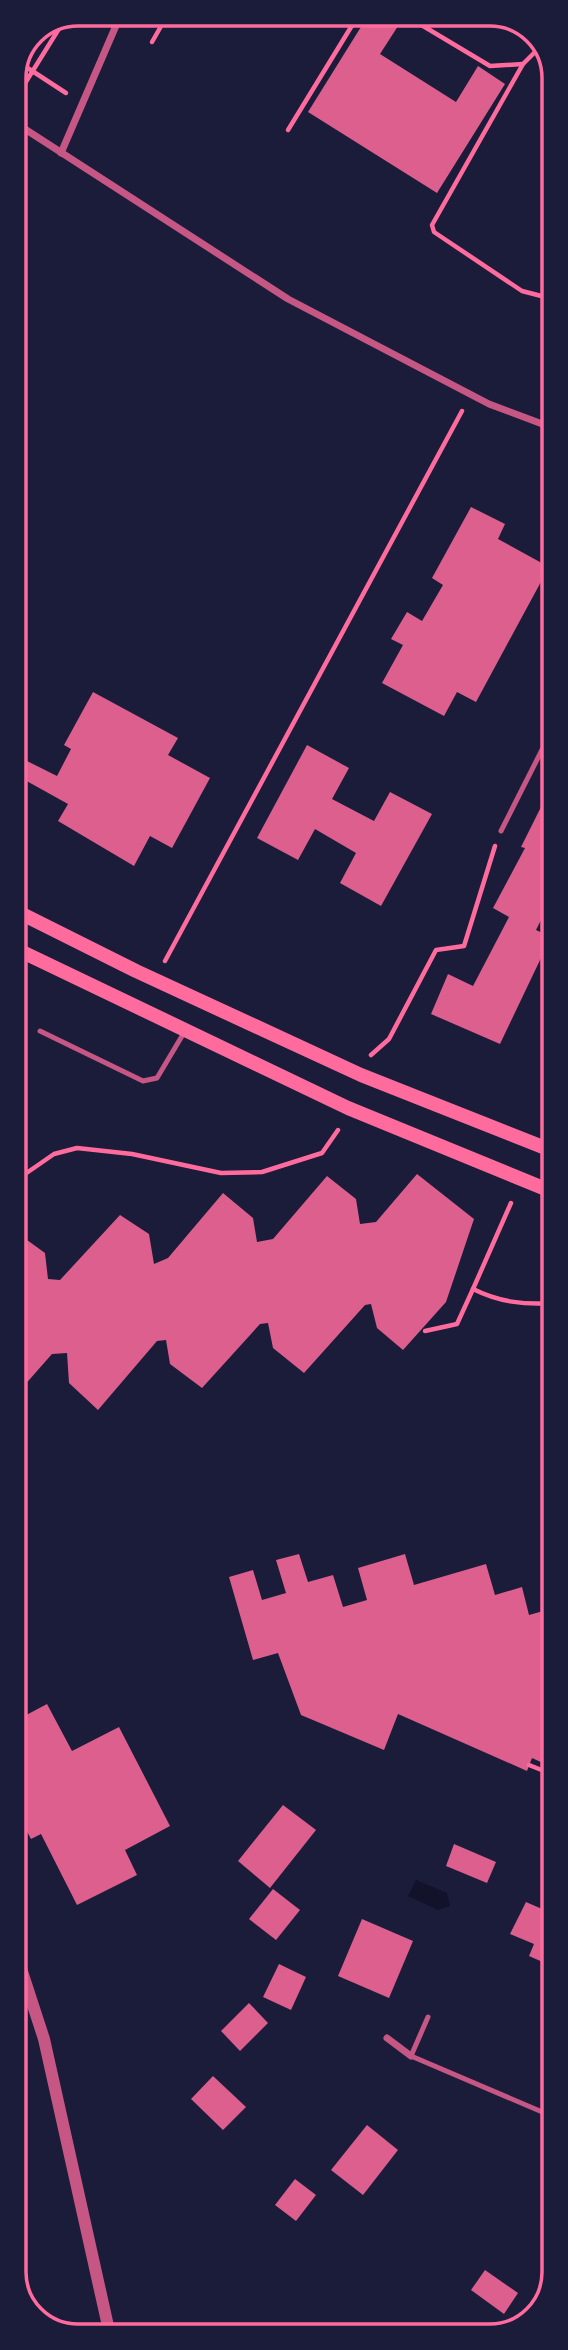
<svg xmlns="http://www.w3.org/2000/svg" width="568" height="2350" font-family="'Work Sans',sans-serif">
	<style>
		.water { fill: #12122b }
		.building { fill: #dd5f8e }
		.lines { fill: none; stroke-linecap: round; stroke-linejoin: round }
		.path { stroke: #ff6b9d; stroke-width: 4.5 }
		.service { stroke: #c65784; stroke-width: 5 }
		.minor { stroke: #c65784; stroke-width: 7 }
		.tertiary { stroke: #c65784; stroke-width: 12 }
		.secondary { stroke: #ff6b9d; stroke-width: 14 }
		.rim { fill: none; stroke: #ff6b9d; stroke-width: 3.5 }
	</style>
	<rect width="100%" height="100%" fill="#1b1b3a"/>
	<polygon class="water" points="416,1880 447,1893 450,1906 438,1910 408,1896"/>
	<g class="building">
		<polygon points="369,14 387,14 400,23 380,54 456,102 478,66 505,84 437,193 308,112"/>
		<polygon points="471,507 505,524 498,539 549,567 476,702 457,692 444,716 382,683 403,645 391,639 407,612 422,621 443,585 432,578"/>
		<polygon points="93,692 178,738 168,755 210,778 172,848 150,836 134,866 58,821 68,804 14,774 17,756 57,776 71,749 64,745"/>
		<polygon points="307,745 349,768 332,799 374,821 390,792 432,814 381,906 340,883 356,853 315,829 298,860 257,838"/>
		<polygon points="553,783 553,850 548,860 553,863 553,896 536,930 551,937 500,1044 431,1014 448,974 473,986 509,917 493,908 525,848 521,847"/>
		<polygon points="417,1174 474,1219 446,1302 403,1350 377,1328 371,1304 365,1305 304,1373 273,1348 268,1323 260,1324 202,1388 170,1364 166,1340 157,1341 98,1410 69,1383 67,1353 52,1354 15,1396 16,1232 45,1253 48,1279 60,1280 120,1215 149,1234 154,1264 168,1258 223,1193 253,1218 257,1242 273,1239 327,1176 356,1199 360,1224 376,1222"/>
		<polygon points="299,1554 308,1582 333,1575 343,1607 367,1600 358,1568 405,1554 414,1585 486,1564 495,1595 522,1587 529,1615 554,1608 554,1768 532,1758 527,1771 398,1714 384,1750 301,1715 278,1653 253,1660 229,1577 253,1570 262,1600 286,1593 276,1560"/>
		<polygon points="47,1704 72,1751 119,1727 170,1826 125,1850 137,1875 77,1905 41,1834 31,1839 15,1809 15,1721"/>
		<polygon points="283,1805 316,1830 270,1888 238,1861"/>
		<polygon points="454,1844 496,1862 487,1883 446,1866"/>
		<polygon points="273,1889 300,1910 276,1940 249,1919"/>
		<polygon points="526,1902 549,1912 547,1915 554,1918 554,1967 529,1956 534,1944 510,1934"/>
		<polygon points="362,1919 413,1941 389,1998 338,1976"/>
		<polygon points="279,1964 306,1977 291,2010 263,1997"/>
		<polygon points="249,2003 268,2023 240,2051 221,2031"/>
		<polygon points="213,2076 246,2107 223,2130 191,2099"/>
		<polygon points="367,2125 398,2150 363,2195 331,2170"/>
		<polygon points="295,2179 316,2195 296,2221 275,2205"/>
		<polygon points="485,2270 518,2293 504,2314 471,2290"/>
	</g>
	<g class="lines">
		<g class="path">
			<polyline points="403,14 490,66 523,64"/>
			<polyline points="152,42 168,14"/>
			<polyline points="542,45 523,64 432,225 434,232 522,291 553,299"/>
			<polyline points="20,63 66,93"/>
			<polyline points="14,101 65,19"/>
			<polyline points="288,130 359,14"/>
			<polyline points="165,961 462,411"/>
			<polyline points="371,1055 389,1039 436,950 464,946 495,846"/>
			<polyline points="15,1181 54,1154 77,1148 132,1154 221,1173 262,1172 322,1153 338,1130"/>
			<path d="M511,1203L473,1289C499,1302 524,1305 553,1303"/>
			<polyline points="425,1331 457,1324 473,1289"/>
			<polyline points="529,1765 554,1775"/>
		</g>
		<g class="service">
			<polyline points="501,831 553,728"/>
			<polyline points="40,1031 143,1081 157,1078 185,1031"/>
			<polyline points="428,2017 411,2056 554,2117"/>
		</g>
		<g class="minor">
			<polyline points="14,122 288,299 489,404 553,428"/>
			<polyline points="61,153 121,14"/>
			<polyline points="387,2038 411,2056"/>
		</g>
		<polyline class="tertiary" points="15,1950 44,2039 110,2335"/>
		<g class="secondary">
			<polyline points="14,910 136,971 361,1075 553,1151"/>
			<polyline points="14,948 348,1108 553,1192"/>
		</g>
	</g>
	<path d="M0 0H568V2350H0ZM78 26H490A52 52 0 0 1 542 78V2272A52 52 0 0 1 490 2324H78A52 52 0 0 1 26 2272V78A52 52 0 0 1 78 26Z" fill="#1b1b3a" fill-rule="evenodd"/>
	<path class="rim" d="M78 26H490A52 52 0 0 1 542 78V2272A52 52 0 0 1 490 2324H78A52 52 0 0 1 26 2272V78A52 52 0 0 1 78 26Z"/>
</svg>
